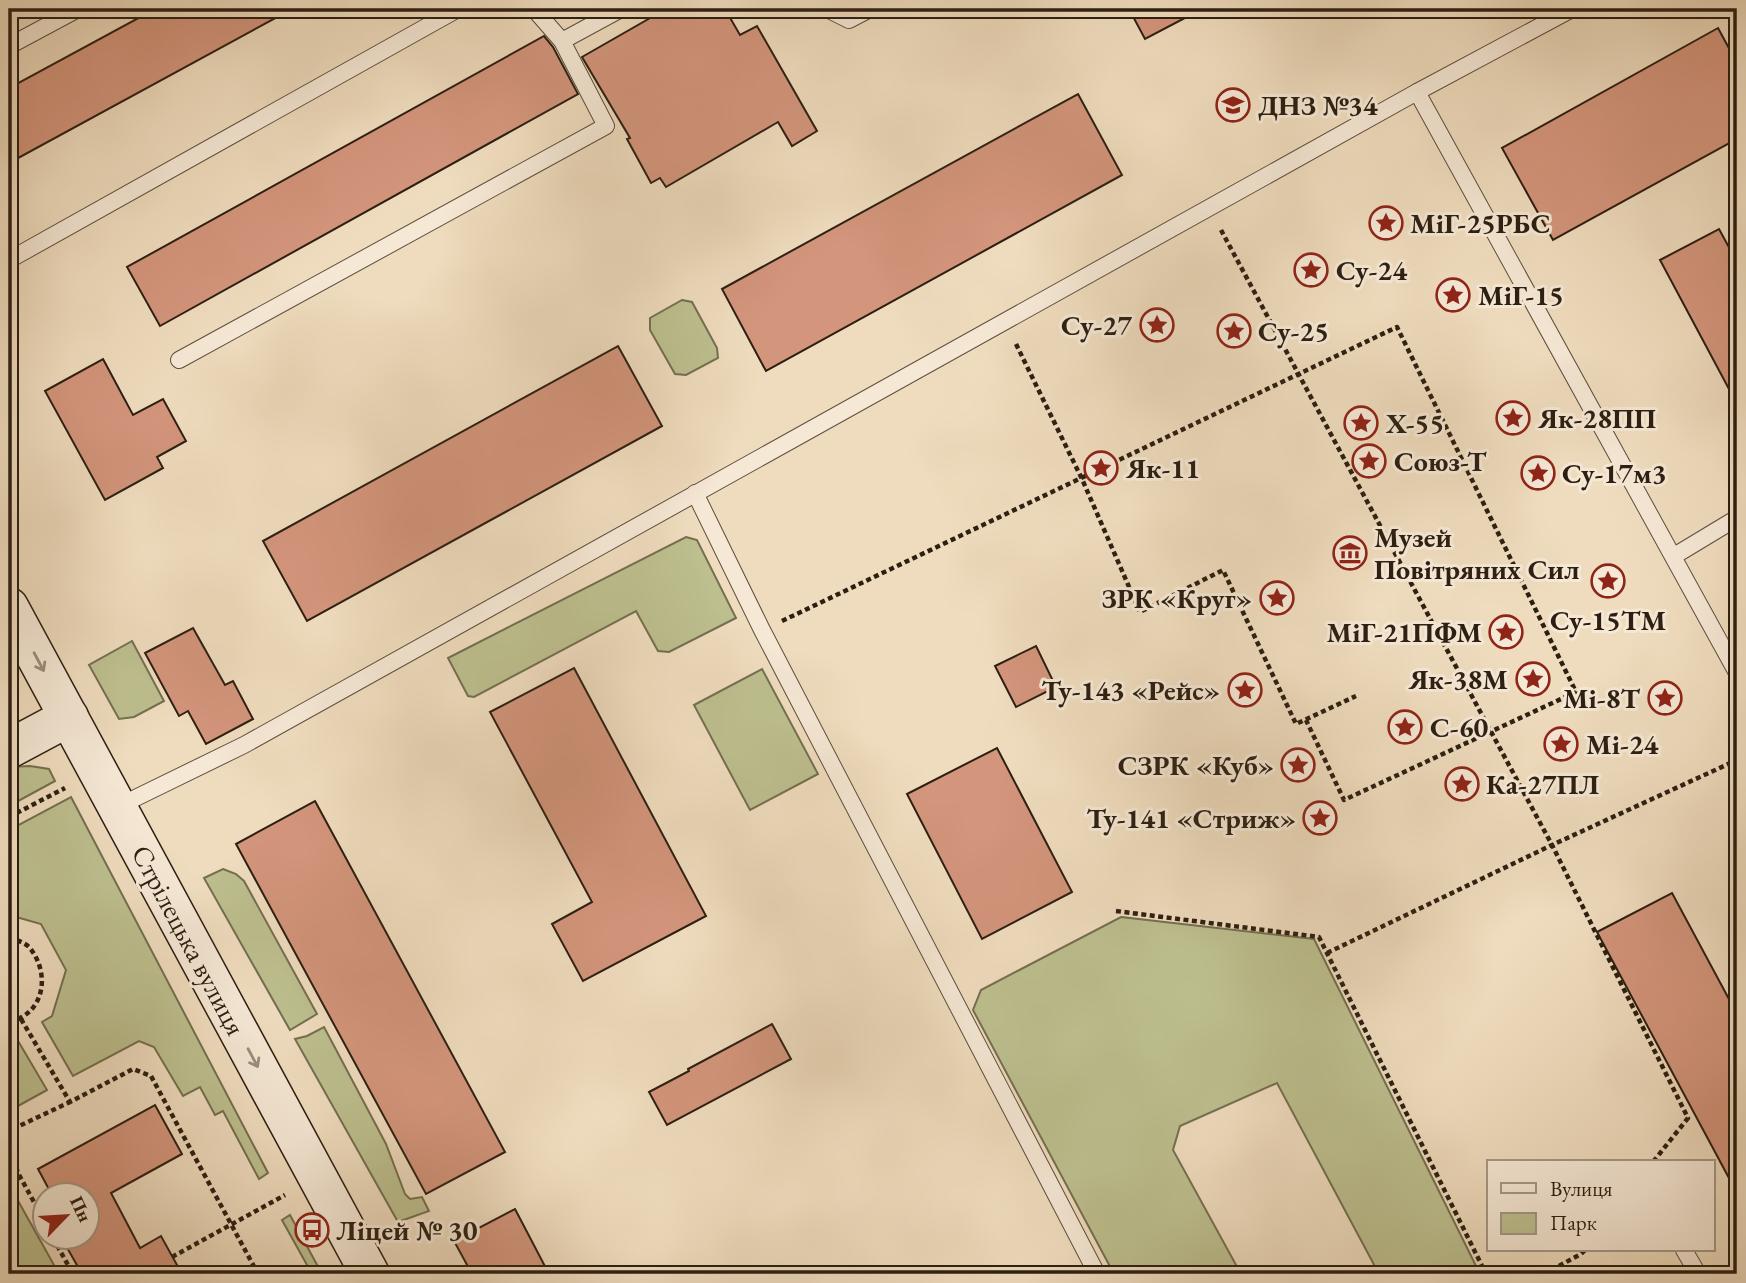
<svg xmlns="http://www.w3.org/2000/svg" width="1746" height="1283" font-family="'EB Garamond',serif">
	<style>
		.green { fill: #bdbf8f; stroke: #746f50; stroke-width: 2 }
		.building { fill: #d3957c; stroke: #2c1f12; stroke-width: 2 }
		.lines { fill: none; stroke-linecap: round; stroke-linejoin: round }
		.lane-casing { stroke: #5d4e3d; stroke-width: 18 }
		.secondary-casing { stroke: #2c1f12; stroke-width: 41 }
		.path { stroke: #2c1f12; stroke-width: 4.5; stroke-dasharray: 5 3.5; stroke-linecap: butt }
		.lane { stroke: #f5e8d5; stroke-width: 16 }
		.secondary { stroke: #f5e8d5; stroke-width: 38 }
		.oneway { stroke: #9b8e7d }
		.labels { text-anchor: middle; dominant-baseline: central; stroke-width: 6; stroke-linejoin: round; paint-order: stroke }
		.poi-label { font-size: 28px; font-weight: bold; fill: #2c1f12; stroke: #f5e8d5; text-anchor: start }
		.street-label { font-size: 28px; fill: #2c1f12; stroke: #f5e8d5 }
	</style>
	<rect width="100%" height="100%" fill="#efdcbe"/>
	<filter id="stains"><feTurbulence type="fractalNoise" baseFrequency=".00286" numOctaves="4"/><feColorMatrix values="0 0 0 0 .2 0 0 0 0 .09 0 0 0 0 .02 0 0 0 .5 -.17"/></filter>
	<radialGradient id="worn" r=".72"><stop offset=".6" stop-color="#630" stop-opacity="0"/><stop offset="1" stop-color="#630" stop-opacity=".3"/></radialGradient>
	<g class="green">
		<polygon points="682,300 692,302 717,348 718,358 686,375 675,374 650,330 650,318"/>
		<polygon points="686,537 697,540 736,618 669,652 658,651 636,611 474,697 468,696 448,658"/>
		<polygon points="132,641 164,701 134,717 119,719 89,665"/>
		<polygon points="762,669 818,774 750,810 694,705"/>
		<polygon points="30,766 49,769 55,781 9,806 9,767"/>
		<polygon points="71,797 268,1173 259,1179 223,1111 215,1115 200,1087 183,1096 154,1047 139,1041 73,1076 42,1022 52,1016 66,970 41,924 9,915 9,830"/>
		<polygon points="223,869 236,874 244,881 317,1014 290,1030 204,878"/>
		<polygon points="1121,917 1314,939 1480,1274 1379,1274 1277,1083 1180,1126 1173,1150 1241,1274 1114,1274 973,1010 981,990"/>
		<polygon points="324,1027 386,1144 405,1194 410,1199 422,1197 429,1211 398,1222 295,1039 307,1036"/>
		<polygon points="14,1034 47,1090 9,1111 9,1037"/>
		<polygon points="12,1190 59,1274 9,1274 9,1192"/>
		<polygon points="290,1215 322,1274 312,1274 282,1220"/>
	</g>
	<g class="building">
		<polygon points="155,9 292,9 9,163 9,88"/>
		<polygon points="666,9 725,9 740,35 757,26 817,131 792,146 778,122 666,187 660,178 651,183 627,139 630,138 582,57"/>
		<polygon points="1129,9 1202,9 1145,39"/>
		<polygon points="1718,28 1737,63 1737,139 1553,240 1502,148"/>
		<polygon points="544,36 553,47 578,94 160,326 127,267"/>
		<polygon points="1078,94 1122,175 766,371 722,289"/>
		<polygon points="1719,229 1737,262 1737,404 1660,260"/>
		<polygon points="618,346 662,426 307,621 263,541"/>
		<polygon points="103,359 133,415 163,399 186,441 157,457 163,468 105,500 45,391"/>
		<polygon points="193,628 225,685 233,681 253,719 206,744 188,711 179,716 145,653"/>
		<polygon points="1036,646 1056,687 1016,707 995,666"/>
		<polygon points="574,668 706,916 583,981 552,924 592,902 490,712"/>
		<polygon points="997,748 1072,892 982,939 907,794"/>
		<polygon points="315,801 505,1152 426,1194 236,844"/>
		<polygon points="1672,893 1737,1014 1737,1193 1597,932"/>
		<polygon points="772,1024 791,1059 667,1125 649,1092 689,1071 688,1069"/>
		<polygon points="155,1105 182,1154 111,1193 140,1248 161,1236 182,1274 82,1274 61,1237 88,1237 88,1195 52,1195 38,1169"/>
		<polygon points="515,1209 549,1274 472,1274 454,1241"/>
	</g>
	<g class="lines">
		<defs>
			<g id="lane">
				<polyline points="827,9 849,20 870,9"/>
				<polyline points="562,41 621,9"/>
				<polyline points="9,46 78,9"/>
				<polyline points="1417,92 1572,9"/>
				<polyline points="9,260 458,9"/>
				<polyline points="179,360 606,126 562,41 534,9"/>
				<polyline points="695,493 762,630 1097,1274"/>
				<polyline points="1674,556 1737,518"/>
				<polyline points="117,807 244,745 1417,92 1737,673"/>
				<polyline points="1684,1250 1698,1274"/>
			</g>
			<g id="secondary">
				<polyline points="9,607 370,1274"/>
				<polyline points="9,749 69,717"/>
			</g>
		</defs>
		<use href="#lane" class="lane-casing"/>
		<use href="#secondary" class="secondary-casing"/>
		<g class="path">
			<polyline points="1221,230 1552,845 1688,1118 1653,1162"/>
			<polyline points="1016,344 1082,479 1140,612 1223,570 1296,724 1356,696"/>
			<polyline points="782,621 1397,327 1576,692 1344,800 1306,720"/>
			<polyline points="9,817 65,788"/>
			<polyline points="1116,911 1319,937 1486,1274"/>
			<path d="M9,937C15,940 24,942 29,947C51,973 45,1014 9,1022"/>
			<polyline points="1327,953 1552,845 1737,760"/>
			<polyline points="21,1019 70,1102 133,1069 151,1076 258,1274"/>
			<polyline points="9,1178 18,1173"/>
			<polyline points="46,1224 18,1173 10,1147 17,1127 70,1102"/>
			<polyline points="53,1238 73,1274"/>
			<polyline points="172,1257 285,1195"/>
			<polyline points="1544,1274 1581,1254 1585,1250"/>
		</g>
		<use href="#lane" class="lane"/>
		<use href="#secondary" class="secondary"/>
	</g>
	<defs><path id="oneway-shaft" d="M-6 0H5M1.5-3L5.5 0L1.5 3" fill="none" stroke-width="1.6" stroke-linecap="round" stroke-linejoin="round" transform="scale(1.75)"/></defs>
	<g class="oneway">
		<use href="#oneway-shaft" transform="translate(39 662) rotate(62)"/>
		<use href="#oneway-shaft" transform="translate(253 1058) rotate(62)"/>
	</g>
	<defs>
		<symbol id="school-ring" viewBox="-11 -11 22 22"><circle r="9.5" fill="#f5e8d5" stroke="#8f2418" stroke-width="1.5"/><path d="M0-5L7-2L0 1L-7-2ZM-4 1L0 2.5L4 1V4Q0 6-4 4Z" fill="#8f2418"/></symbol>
		<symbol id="sight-ring" viewBox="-11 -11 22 22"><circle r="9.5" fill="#f5e8d5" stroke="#8f2418" stroke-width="1.5"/><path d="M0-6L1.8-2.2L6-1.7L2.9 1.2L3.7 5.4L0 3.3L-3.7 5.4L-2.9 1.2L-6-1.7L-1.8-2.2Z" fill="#8f2418"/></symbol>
		<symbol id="museum-ring" viewBox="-11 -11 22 22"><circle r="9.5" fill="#f5e8d5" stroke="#8f2418" stroke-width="1.5"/><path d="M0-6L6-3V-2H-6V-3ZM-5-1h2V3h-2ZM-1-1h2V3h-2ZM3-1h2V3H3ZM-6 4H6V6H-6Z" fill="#8f2418"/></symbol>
		<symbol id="bus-ring" viewBox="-11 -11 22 22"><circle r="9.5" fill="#f5e8d5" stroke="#8f2418" stroke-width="1.5"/><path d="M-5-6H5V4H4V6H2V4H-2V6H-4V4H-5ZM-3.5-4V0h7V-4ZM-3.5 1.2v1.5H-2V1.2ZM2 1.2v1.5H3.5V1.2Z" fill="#8f2418"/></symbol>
	</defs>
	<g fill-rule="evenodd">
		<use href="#school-ring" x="1214" y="86" width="38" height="38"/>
		<use href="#sight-ring" x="1367" y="204" width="38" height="38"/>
		<use href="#sight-ring" x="1292" y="251" width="38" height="38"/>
		<use href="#sight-ring" x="1434" y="276" width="38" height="38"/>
		<use href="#sight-ring" x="1138" y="306" width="38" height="38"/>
		<use href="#sight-ring" x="1215" y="312" width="38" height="38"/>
		<use href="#sight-ring" x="1494" y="399" width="38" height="38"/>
		<use href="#sight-ring" x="1342" y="404" width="38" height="38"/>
		<use href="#sight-ring" x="1350" y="442" width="38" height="38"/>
		<use href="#sight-ring" x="1082" y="449" width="38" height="38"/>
		<use href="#sight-ring" x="1519" y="454" width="38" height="38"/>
		<use href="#museum-ring" x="1331" y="534" width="38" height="38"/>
		<use href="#sight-ring" x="1589" y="562" width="38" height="38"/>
		<use href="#sight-ring" x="1258" y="579" width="38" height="38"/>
		<use href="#sight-ring" x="1487" y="613" width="38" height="38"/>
		<use href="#sight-ring" x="1514" y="660" width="38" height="38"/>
		<use href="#sight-ring" x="1226" y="671" width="38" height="38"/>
		<use href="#sight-ring" x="1646" y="679" width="38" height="38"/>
		<use href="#sight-ring" x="1386" y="708" width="38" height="38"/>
		<use href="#sight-ring" x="1542" y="725" width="38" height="38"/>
		<use href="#sight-ring" x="1279" y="746" width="38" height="38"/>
		<use href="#sight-ring" x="1443" y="765" width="38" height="38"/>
		<use href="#sight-ring" x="1301" y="799" width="38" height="38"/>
		<use href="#bus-ring" x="293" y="1211" width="38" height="38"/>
	</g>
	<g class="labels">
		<g class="poi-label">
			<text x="1258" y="105">ДНЗ №34</text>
			<text x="1410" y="223">МіГ-25РБС</text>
			<text x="1336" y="270">Су-24</text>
			<text x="1478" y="295">МіГ-15</text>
			<text x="1132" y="325" text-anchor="end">Су-27</text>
			<text x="1258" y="331">Су-25</text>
			<text x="1538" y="418">Як-28ПП</text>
			<text x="1386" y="423">Х-55</text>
			<text x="1394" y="461">Союз-Т</text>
			<text x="1126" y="468">Як-11</text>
			<text x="1562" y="473">Су-17м3</text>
			<text x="1374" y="537">Музей<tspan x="1374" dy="32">Повітряних Сил</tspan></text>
			<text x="1252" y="598" text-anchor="end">ЗРК «Круг»</text>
			<text x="1608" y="620" text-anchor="middle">Су-15ТМ</text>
			<text x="1482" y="632" text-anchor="end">МіГ-21ПФМ</text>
			<text x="1508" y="679" text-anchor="end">Як-38М</text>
			<text x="1220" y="690" text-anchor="end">Ту-143 «Рейс»</text>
			<text x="1640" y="698" text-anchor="end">Мі-8Т</text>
			<text x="1430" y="727">С-60</text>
			<text x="1586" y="744">Мі-24</text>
			<text x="1274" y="765" text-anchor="end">СЗРК «Куб»</text>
			<text x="1486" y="784">Ка-27ПЛ</text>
			<text x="1296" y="818" text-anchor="end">Ту-141 «Стриж»</text>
			<text x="336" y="1230">Ліцей № 30</text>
		</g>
		<g class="street-label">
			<text transform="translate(189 940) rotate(62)">Стрілецька вулиця</text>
		</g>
	</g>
	<rect width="1746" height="1283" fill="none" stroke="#efdcbe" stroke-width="35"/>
	<rect x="10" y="10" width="1725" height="1262" fill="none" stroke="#2c1f12" stroke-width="3.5"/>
	<rect x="18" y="18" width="1711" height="1248" fill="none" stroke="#2c1f12" stroke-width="2"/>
	<rect x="1487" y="1160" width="228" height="91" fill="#f5e8d5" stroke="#a59887" stroke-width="2"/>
	<rect x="1501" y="1183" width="35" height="10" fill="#f5e8d5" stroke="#a59887" stroke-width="2"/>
	<text x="1550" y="1196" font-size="21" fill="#2c1f12">Вулиця</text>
	<rect x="1501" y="1213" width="35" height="21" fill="#bdbf8f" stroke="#a59887" stroke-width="2"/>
	<text x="1550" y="1230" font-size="21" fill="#2c1f12">Парк</text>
	<g transform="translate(66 1216) rotate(65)"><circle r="33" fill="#f5e8d5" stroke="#a59887" stroke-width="2"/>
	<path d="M0-5L12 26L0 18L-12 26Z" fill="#8f2418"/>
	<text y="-10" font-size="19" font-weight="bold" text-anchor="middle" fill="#2c1f12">Пн</text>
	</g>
	<rect width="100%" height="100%" filter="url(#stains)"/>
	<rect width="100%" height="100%" fill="url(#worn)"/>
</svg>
